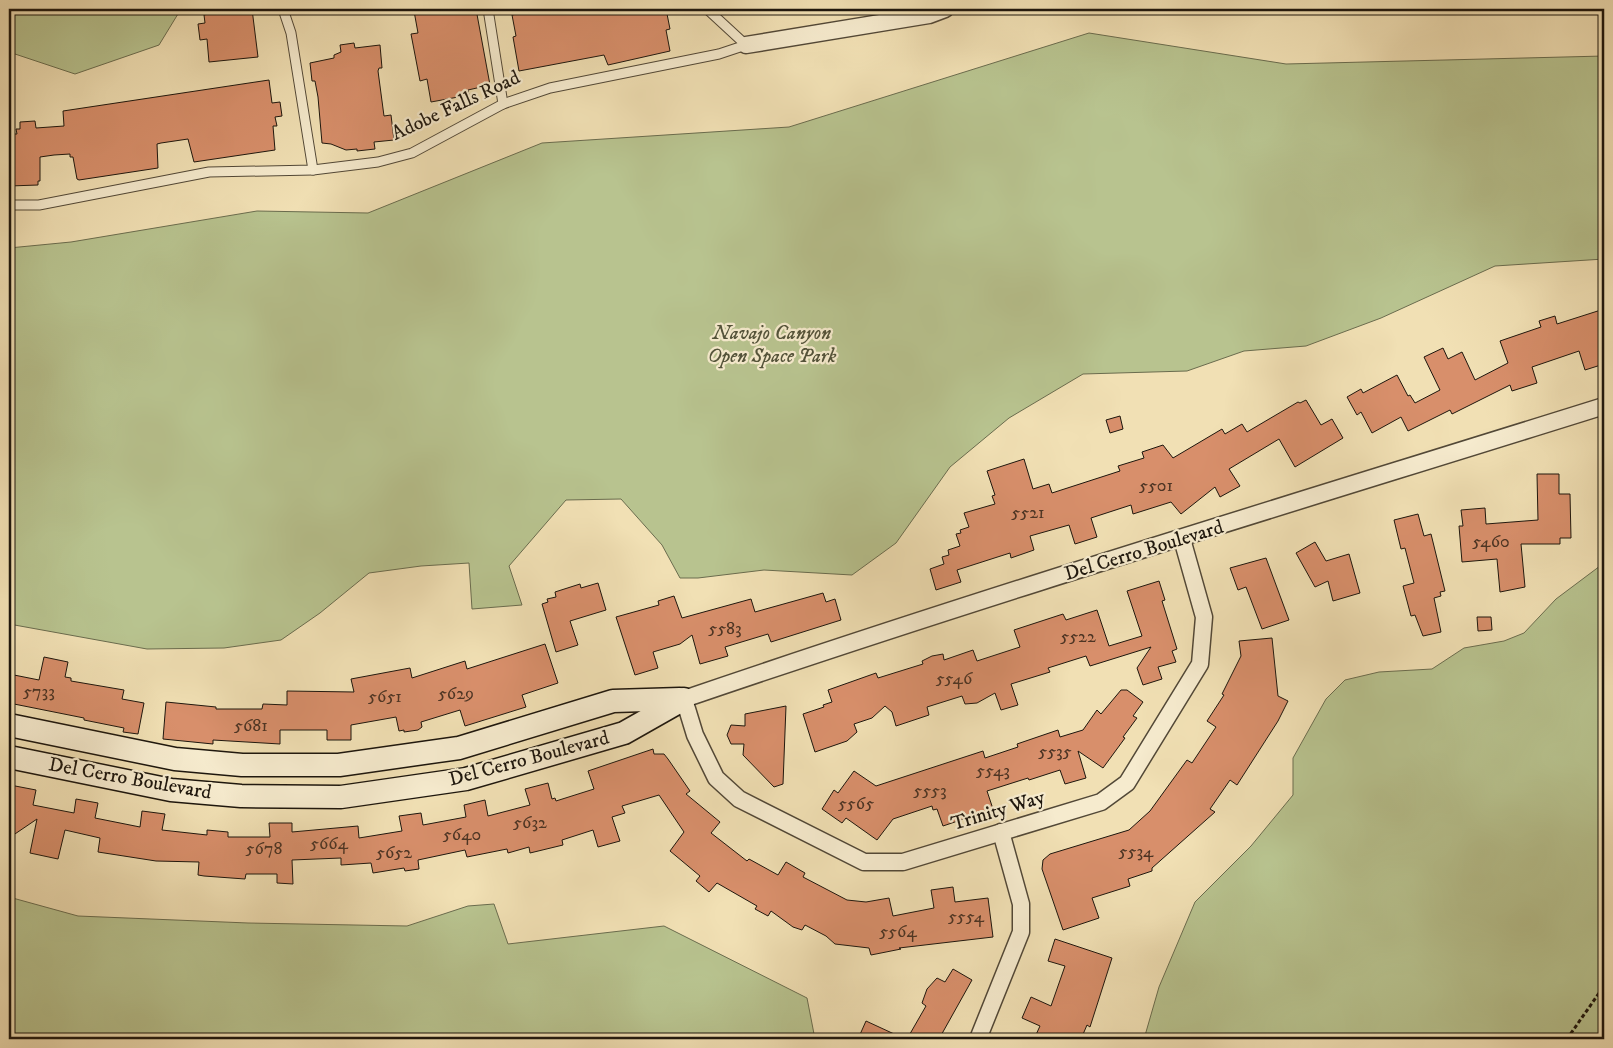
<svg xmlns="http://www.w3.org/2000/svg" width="1613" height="1048" font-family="'IM FELL DW Pica',serif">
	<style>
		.green { fill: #b8c38f; stroke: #6a6c4e }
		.building { fill: #d88f6b; stroke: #1d160d }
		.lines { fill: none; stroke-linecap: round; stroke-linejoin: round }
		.lane-casing { stroke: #524837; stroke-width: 11 }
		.street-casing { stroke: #524837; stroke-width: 19 }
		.secondary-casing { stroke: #1d160d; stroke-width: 25 }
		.path { stroke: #1d160d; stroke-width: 3; stroke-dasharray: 4 2.5; stroke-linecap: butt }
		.lane { stroke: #f6ebce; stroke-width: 9 }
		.street { stroke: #f6ebce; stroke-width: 16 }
		.secondary { stroke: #f6ebce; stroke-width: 22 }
		.labels { text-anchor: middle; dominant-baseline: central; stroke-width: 4.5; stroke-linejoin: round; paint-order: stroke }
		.number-label { font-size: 18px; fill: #4c3424 }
		.street-label { font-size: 20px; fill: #1d160d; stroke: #f6ebce }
		.park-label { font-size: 20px; font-style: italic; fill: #53533a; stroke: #f6ebce }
	</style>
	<rect width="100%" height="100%" fill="#f1e0b4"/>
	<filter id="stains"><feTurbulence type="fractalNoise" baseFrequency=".004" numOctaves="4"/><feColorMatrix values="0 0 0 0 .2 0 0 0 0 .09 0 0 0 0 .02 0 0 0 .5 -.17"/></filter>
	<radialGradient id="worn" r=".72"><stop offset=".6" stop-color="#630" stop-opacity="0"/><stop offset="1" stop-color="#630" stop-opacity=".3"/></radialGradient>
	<g class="green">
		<polygon points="9,9 181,9 159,45 75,74 9,52"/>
		<polygon points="1089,33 1286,64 1604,56 1604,259 1495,266 1381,318 1306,346 1244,351 1187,371 1083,374 1009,418 950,467 896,543 852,575 764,570 698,578 680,578 662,545 621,499 566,500 509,566 522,605 472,609 469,563 421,566 369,573 320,613 281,640 224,648 147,649 9,624 9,248 71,242 257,211 368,213 542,143 789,127"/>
		<polygon points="1604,563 1604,1039 1144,1039 1159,987 1195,902 1251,846 1293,795 1293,758 1326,699 1345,680 1379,672 1432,669 1464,648 1504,641 1524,633 1556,599"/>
		<polygon points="9,897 78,916 248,923 407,926 468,906 494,904 508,944 664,926 807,998 815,1039 9,1039"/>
	</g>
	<g class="building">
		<polygon points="208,9 252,9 258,57 209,62 207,39 200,40 198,24 205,23 204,15 208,14"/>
		<polygon points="428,9 476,9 490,85 468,90 469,95 431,102 427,79 420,81 411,34 418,33 414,11"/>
		<polygon points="544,9 666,9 670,29 666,30 670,51 608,65 604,55 519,71 513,37 516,36 512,15"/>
		<polygon points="354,43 355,48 380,45 382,68 379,68 378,71 384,116 391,115 394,140 374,142 375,149 357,151 357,149 346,150 331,144 322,143 318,97 315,81 312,81 310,63 334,58 334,55 341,52 340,45"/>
		<polygon points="269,80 272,103 280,102 282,116 275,117 277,126 273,126 275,150 194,162 188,139 161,143 157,144 158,168 79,180 77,179 73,157 70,157 70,154 54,155 40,157 40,181 38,181 38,185 9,186 9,134 17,134 16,129 20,129 20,122 35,121 36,128 64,126 63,111"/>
		<polygon points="1604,309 1604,364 1585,370 1579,351 1532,367 1537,383 1512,391 1510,385 1452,414 1450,410 1408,431 1401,417 1372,433 1361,412 1357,415 1347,397 1361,389 1363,393 1397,375 1408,396 1410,395 1415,403 1440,390 1424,357 1443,348 1448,359 1462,352 1475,380 1508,363 1500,341 1541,327 1539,321 1555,316 1557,324"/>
		<polygon points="1306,400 1321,425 1332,419 1343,438 1295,467 1279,439 1229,469 1240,486 1220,497 1215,487 1181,514 1171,502 1133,514 1131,505 1091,518 1097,537 1075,544 1069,525 1030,536 1034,550 1011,558 1010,553 957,570 961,582 936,590 930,569 944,564 942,557 949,555 948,550 960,546 956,534 961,533 960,530 969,527 964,513 995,504 992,496 995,495 987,471 1024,459 1033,489 1049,484 1052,493 1120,471 1118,466 1144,458 1142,452 1163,445 1173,458 1222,429 1225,434 1242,424 1247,432 1298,402 1300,403"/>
		<polygon points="1120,416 1123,429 1110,433 1106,420"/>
		<polygon points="1537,474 1559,474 1559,494 1570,494 1571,538 1560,538 1560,544 1521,544 1525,587 1500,592 1497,559 1462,562 1459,526 1463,526 1461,510 1485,508 1486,524 1538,520"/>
		<polygon points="1418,514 1424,536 1431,534 1445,591 1440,592 1441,596 1434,598 1441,632 1423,636 1415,615 1411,616 1403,586 1414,583 1405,548 1401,549 1394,520"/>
		<polygon points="1315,542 1326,561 1349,554 1360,593 1333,601 1328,581 1315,587 1296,553"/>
		<polygon points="1266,558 1289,620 1262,629 1246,587 1238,590 1230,568"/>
		<polygon points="1159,581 1165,600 1162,601 1177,649 1172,651 1176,662 1158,667 1162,679 1143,685 1137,668 1151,647 1090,666 1086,656 1048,668 1050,672 1011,684 1018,705 1001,710 995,693 977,703 965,704 962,696 927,707 929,715 896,726 892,712 885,706 872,718 854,724 857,732 847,741 815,752 803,714 824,707 823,705 832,702 828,690 876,673 878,678 923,664 922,661 932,656 943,654 944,660 973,650 977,661 1020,647 1014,630 1063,614 1066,620 1097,610 1109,646 1142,636 1127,591"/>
		<polygon points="598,583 606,610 570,621 578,645 556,652 542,604 548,602 547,599 556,597 555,592 580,584 581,588"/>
		<polygon points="823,593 826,602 835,599 841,620 771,642 768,634 725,647 728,656 700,664 692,635 680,644 653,652 658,668 635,675 616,617 659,605 658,601 674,596 682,618 751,599 755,612"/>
		<polygon points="1477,617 1491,617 1492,630 1478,631"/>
		<polygon points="1272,638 1278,696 1288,701 1278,721 1237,785 1230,780 1210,809 1215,812 1152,868 1152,871 1128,879 1130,886 1092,898 1099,918 1063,930 1042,869 1043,860 1050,854 1129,830 1150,811 1187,760 1192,763 1216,727 1207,721 1224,695 1222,694 1241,656 1239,641"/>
		<polygon points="545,644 558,683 522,695 526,707 465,726 460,710 421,722 422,727 418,730 404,732 404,730 399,731 396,717 351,725 351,740 327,740 327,730 280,730 280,744 213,740 213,744 163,739 166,702 216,707 216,709 262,709 263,704 287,705 287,691 354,692 351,679 410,668 412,678 465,661 467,669"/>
		<polygon points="44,657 68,662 65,677 71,678 71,681 124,690 122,699 144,703 138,734 123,732 124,728 84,720 84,718 9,703 9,674 39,680"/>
		<polygon points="1121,690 1127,690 1143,702 1133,716 1137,718 1123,737 1125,738 1103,768 1078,751 1086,778 1065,784 1060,770 1029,780 1028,778 987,791 993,809 943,826 937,809 933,810 932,806 893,819 877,840 846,818 842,823 822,809 834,790 838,793 854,771 876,786 983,751 985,758 1018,747 1017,744 1058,730 1060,737 1083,730 1097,710 1101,714"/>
		<polygon points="786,706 783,784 774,787 743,755 744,744 731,744 727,735 731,725 745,726 745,714"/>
		<polygon points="653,749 654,754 664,754 668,759 690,791 686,794 720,822 711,833 747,861 749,859 778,875 786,862 805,873 803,877 847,900 866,902 889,898 893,916 934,908 931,890 953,887 955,902 988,898 993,937 899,948 901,949 871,955 869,948 835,944 826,936 805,925 802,930 793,927 771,911 768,916 755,909 757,906 717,883 709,892 696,881 700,876 670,851 684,832 659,795 622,806 625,813 612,817 620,841 598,847 593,830 562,840 563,845 530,853 529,847 508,853 507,849 467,857 465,850 418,860 419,869 405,871 404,868 373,873 371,863 341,865 341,858 292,860 293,884 277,883 277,874 246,874 245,879 204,876 198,875 199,862 156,861 98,852 100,838 65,830 58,859 30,853 37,819 9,838 10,785 36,790 33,805 74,813 76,799 98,803 95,818 140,827 142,811 165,814 162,830 207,835 207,830 228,832 228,837 270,837 269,823 292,823 292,832 358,826 359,838 402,831 399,816 421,813 423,825 466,817 464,805 485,800 488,816 530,805 525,789 548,783 552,799 555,798 556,801 594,789 588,771"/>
		<polygon points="1055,939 1112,958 1090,1027 1087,1025 1081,1039 1034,1039 1040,1026 1022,1018 1031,997 1051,1006 1065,966 1048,961"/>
		<polygon points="953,969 972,980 939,1039 907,1039 926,1006 922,1003 927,989 937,978 945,982"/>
		<polygon points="866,1021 905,1039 858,1039"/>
	</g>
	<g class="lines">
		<defs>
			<g id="lane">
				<polyline points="283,9 291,33 313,170"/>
				<polyline points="488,9 503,104"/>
				<polyline points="707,9 746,45"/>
				<polyline points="9,205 39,205 209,172 313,170 378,162 412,153 503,104 550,88 719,54 746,45"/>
			</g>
			<g id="street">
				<polyline points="746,45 929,15 945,9"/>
				<path d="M1182,539L1204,617L1200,664L1127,783L1101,802L903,862H864L739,799L716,778L695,735L684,699C988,595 1297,502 1604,406"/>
				<polyline points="978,1039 1021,932 1021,904 1001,832"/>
			</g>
			<g id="secondary">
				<polyline points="9,725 175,759 242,765 339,765 459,748 613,701 680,699"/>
				<polyline points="9,757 171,790 241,796 341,797 466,779 624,733 684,699"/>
			</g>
		</defs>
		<use href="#lane" class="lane-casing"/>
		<use href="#street" class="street-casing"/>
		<use href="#secondary" class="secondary-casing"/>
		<polyline class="path" points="1567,1039 1604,986"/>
		<use href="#lane" class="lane"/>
		<use href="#street" class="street"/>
		<use href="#secondary" class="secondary"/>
	</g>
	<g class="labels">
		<g class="number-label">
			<text x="1156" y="486">5501</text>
			<text x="1028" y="513">5521</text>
			<text x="1491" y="542">5460</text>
			<text x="725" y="629">5583</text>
			<text x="1078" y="637">5522</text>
			<text x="954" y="679">5546</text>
			<text x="39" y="692">5733</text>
			<text x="456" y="694">5629</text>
			<text x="385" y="697">5651</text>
			<text x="251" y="726">5681</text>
			<text x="1055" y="752">5535</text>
			<text x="993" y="771">5543</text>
			<text x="930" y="791">5553</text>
			<text x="856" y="804">5565</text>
			<text x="530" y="823">5632</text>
			<text x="462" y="835">5640</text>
			<text x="329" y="844">5664</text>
			<text x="264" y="849">5678</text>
			<text x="1136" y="852">5534</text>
			<text x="394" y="853">5652</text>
			<text x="966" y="917">5554</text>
			<text x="898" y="932">5564</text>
		</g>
		<g class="street-label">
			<text transform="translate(456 106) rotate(-25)">Adobe Falls Road</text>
			<text transform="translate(1144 551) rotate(-17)">Del Cerro Boulevard</text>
			<text transform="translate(529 759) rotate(-15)">Del Cerro Boulevard</text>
			<text transform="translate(130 779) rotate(10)">Del Cerro Boulevard</text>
			<text transform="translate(998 811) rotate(-17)">Trinity Way</text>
		</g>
		<g class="park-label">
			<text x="772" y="333">Navajo Canyon<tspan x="772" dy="23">Open Space Park</tspan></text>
		</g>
	</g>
	<rect width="1613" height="1048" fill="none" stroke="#f1e0b4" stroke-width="30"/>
	<rect x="10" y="10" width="1593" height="1028" fill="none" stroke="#1d160d" stroke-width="2.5"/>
	<rect x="15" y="15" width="1583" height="1018" fill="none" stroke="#1d160d"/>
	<rect width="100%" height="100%" filter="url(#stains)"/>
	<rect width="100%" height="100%" fill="url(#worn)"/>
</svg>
